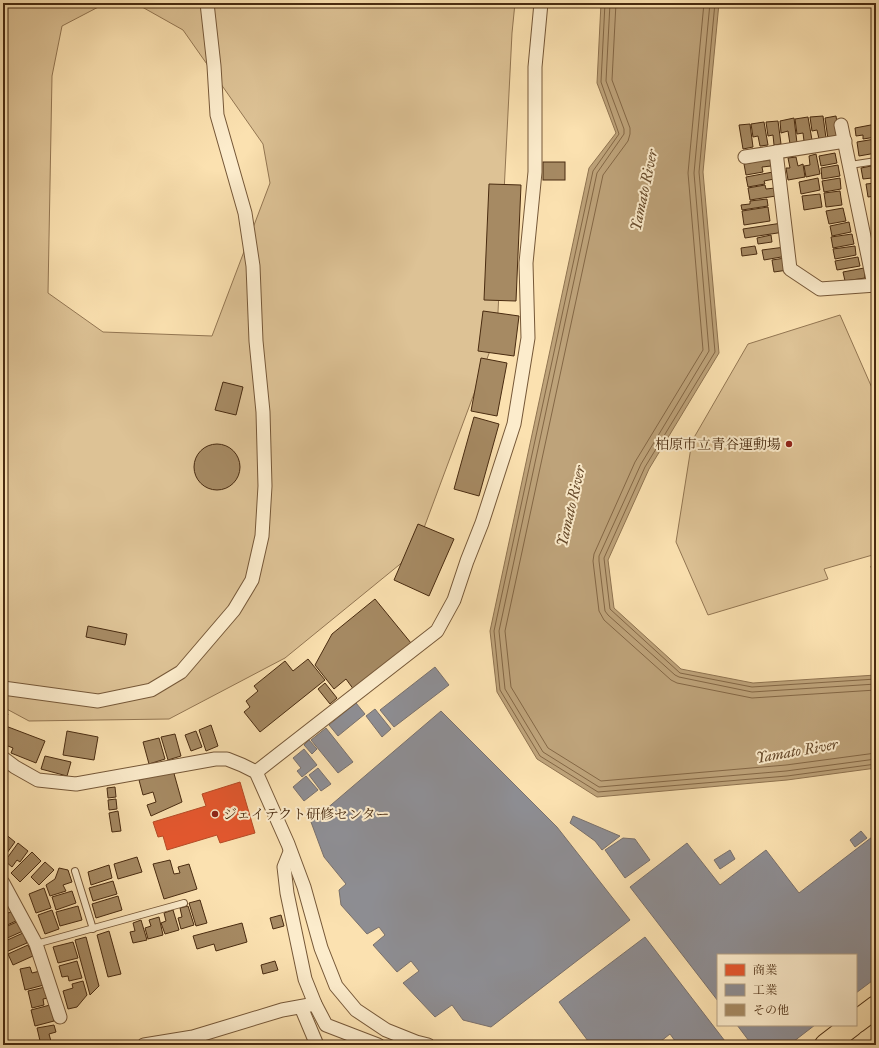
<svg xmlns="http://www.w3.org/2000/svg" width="879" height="1048" font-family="'IM FELL Great Primer','Noto Serif JP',serif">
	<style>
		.green { fill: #ddc295; stroke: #937652 }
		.water { fill: #bea37a; stroke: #8f7350 }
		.shops { fill: #e4572e; stroke: #b64a25 }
		.industry { fill: #8d8d92; stroke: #79706b }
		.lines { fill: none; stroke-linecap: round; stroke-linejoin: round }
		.shore { stroke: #846745; stroke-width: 1 }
		.building { fill: #a68a63; stroke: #492b10 }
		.service-casing { stroke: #765838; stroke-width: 8 }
		.minor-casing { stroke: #765838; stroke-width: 15 }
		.trunk-casing { stroke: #492b10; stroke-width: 24 }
		.service { stroke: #fceccc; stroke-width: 6 }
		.minor { stroke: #fceccc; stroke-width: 13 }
		.trunk { stroke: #fbe1b0; stroke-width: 22 }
		.poi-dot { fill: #8f2418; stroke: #fceccc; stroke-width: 1.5 }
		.labels { text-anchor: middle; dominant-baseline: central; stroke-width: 4; stroke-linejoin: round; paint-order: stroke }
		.poi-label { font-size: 14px; fill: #492b10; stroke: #fceccc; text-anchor: end }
		.water-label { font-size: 15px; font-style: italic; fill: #66492a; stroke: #fceccc }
	</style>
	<rect width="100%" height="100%" fill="#fbe1b0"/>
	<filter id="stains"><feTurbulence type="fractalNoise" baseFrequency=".005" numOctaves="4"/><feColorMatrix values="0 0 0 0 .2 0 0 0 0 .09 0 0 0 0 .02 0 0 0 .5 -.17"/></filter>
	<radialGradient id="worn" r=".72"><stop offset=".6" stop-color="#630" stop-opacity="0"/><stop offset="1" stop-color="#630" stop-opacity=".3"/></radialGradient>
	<g class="green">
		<polygon points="3,3 106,3 62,26 52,76 48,293 103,332 212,336 270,183 263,144 183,30 135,3 515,3 512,33 497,332 415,552 285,658 169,719 29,721 3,707"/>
		<polygon points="840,315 876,397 876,554 824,569 828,579 708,615 676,542 692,441 748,344"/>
	</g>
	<polygon class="water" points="601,3 719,3 703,172 719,353 649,469 608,560 614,608 681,669 753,683 876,675 876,768 787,780 597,797 537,759 497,692 490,631 589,168 616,133 597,83"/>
	<polygon class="shops" points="240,782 255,833 220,843 217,835 167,850 163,836 158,837 153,822 206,806 202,794"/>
	<g class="industry">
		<polygon points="435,667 449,685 394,727 380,710"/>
		<polygon points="356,703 365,714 338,736 329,725"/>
		<polygon points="375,709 391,729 382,737 366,716"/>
		<polygon points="441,711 557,827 630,920 491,1027 463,1020 452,1005 435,1017 403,983 419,971 411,961 397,972 373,945 385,935 379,927 367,934 341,905 339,890 346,884 324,857 311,822"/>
		<polygon points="326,728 353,762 338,773 311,740"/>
		<polygon points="309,740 317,749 312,754 304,745"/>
		<polygon points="304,749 317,765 302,777 297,771 301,768 293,758"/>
		<polygon points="318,768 331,784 321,791 309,775"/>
		<polygon points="306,776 318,790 304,801 293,787"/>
		<polygon points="573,816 620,836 602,850 595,841 570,823"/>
		<polygon points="861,831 867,838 855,847 850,840"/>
		<polygon points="876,834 876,978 856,993 856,955 718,955 718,1001 630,887 687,843 720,885 766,850 799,893"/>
		<polygon points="623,838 635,839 650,860 625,878 605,850"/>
		<polygon points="730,850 735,859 720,869 714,860"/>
		<polygon points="645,937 728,1045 678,1045 670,1034 656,1045 591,1045 559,1002"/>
		<polygon points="737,1025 815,1025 789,1045 752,1045"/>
	</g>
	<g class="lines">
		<g class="shore">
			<polyline points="605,3 601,82 619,134 593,171 494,631 500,690 540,756 598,792 787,776 876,764"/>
			<polyline points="610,3 606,81 624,129 624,134 597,173 499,631 505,689 543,752 599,787 786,771 876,759"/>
			<polyline points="616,3 612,80 630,128 630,134 628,141 603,175 505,631 511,687 548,748 601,781 786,765 876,753"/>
			<polyline points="704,3 688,173 703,350 635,462 594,554 593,561 599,611 604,620 671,680 677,683 752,698 876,690"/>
			<polyline points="710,3 694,173 709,351 641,464 599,556 599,561 605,611 608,615 675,675 679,677 752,692 876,684"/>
			<polyline points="715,3 699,172 715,352 645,467 604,558 610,609 680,673 752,687 876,679"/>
		</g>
	</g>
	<g class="building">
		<polygon points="823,116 826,138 819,139 817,130 812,131 810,117"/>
		<polygon points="836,116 839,137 828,139 825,118"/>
		<polygon points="808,117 812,140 804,141 803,133 797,134 795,119"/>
		<polygon points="794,118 797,143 790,144 788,131 781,133 780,121"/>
		<polygon points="778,121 781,144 774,145 773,135 768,136 766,122"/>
		<polygon points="764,122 768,145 760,146 758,136 753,137 751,124"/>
		<polygon points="750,124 753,147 743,149 739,125"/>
		<polygon points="876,124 876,137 863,139 863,135 856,136 855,128"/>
		<polygon points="875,139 876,153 859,156 857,142"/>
		<polygon points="835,153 837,163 821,166 819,156"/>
		<polygon points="816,154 820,174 806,177 804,166 810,165 809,156"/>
		<polygon points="796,157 798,166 803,164 805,177 788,180 786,168 790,168 788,158"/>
		<polygon points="770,159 771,166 762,167 763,172 746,175 744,164"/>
		<rect x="543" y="162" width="22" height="18"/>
		<polygon points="838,165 840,176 822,179 821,168"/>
		<polygon points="876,165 876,180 872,181 872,178 863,179 861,168"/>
		<polygon points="773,172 774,179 764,181 765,184 748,187 746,177"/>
		<polygon points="818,178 820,190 801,194 799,182"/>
		<polygon points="840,178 841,189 824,192 822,181"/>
		<polygon points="876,183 876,200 875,200 875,196 868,197 866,184"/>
		<polygon points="489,184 521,185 516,301 484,300"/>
		<polygon points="765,185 766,189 775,188 776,196 750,200 748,188"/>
		<polygon points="840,191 842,205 826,207 824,193"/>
		<polygon points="820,194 822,207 804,210 802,196"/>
		<polygon points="767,199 768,206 742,210 741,205 750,204 750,201"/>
		<polygon points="768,207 770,221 744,225 742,211"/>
		<polygon points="843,208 846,221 829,224 826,211"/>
		<polygon points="849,222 851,232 832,236 830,226"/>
		<polygon points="782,223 784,232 745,238 743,229"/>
		<polygon points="852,234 854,244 833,248 831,237"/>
		<polygon points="771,235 772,242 758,244 757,238"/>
		<polygon points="755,246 757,254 742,256 741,248"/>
		<polygon points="855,246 856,255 835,259 833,249"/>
		<polygon points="785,247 787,256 764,260 762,250"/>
		<polygon points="858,257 860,266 837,270 835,261"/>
		<polygon points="785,258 788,270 774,272 772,260"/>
		<polygon points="864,268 865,278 845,281 843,272"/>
		<polygon points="483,311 519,316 514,356 478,351"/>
		<polygon points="481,358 507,363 497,416 471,411"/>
		<polygon points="223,382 243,387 236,415 215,410"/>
		<polygon points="474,417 499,424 479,496 454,489"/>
		<circle cx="217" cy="467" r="23"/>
		<polygon points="418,524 454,539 429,596 394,580"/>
		<polygon points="876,565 876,575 873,576 871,566"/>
		<polygon points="375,599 411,643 354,690 346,679 334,689 315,665 332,634"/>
		<polygon points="88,626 127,634 125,645 86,637"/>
		<polygon points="308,659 325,680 260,732 244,712 250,707 246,701 258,691 254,686 285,661 293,671"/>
		<polygon points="325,683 337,698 330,704 318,689"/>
		<polygon points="3,713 8,714 5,722 3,721"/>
		<polygon points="3,725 45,741 36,763 11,753 13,748 3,744"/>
		<polygon points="211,725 218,746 206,751 199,730"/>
		<polygon points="67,731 98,737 94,760 63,755"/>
		<polygon points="196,731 202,747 191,751 185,735"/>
		<polygon points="175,734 181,756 168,760 161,737"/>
		<polygon points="159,738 165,759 149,764 143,742"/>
		<polygon points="45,756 71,762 67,776 41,769"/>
		<polygon points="173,770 182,802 151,816 147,805 156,802 153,792 143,795 139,780"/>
		<polygon points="115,787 116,797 108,798 107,788"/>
		<polygon points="116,799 117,809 109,810 108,800"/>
		<polygon points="118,811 121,831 112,832 109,813"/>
		<polygon points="4,833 15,842 4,857 3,857"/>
		<polygon points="18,843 28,851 20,862 17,860 12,867 5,861"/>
		<polygon points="32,852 41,861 20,882 11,873"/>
		<polygon points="137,857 142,872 118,879 114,864"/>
		<polygon points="170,860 174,874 180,873 178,867 189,864 197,889 164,899 153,864"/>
		<polygon points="45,862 54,870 39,885 31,877"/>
		<polygon points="109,865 112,878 91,885 88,872"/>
		<polygon points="59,868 68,870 72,882 63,885 66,891 50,896 46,885 55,879"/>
		<polygon points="113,881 117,894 93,901 89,888"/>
		<polygon points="44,888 51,908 36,913 29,894"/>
		<polygon points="72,891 76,903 56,910 52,897"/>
		<polygon points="118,896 122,910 96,918 92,904"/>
		<polygon points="200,900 207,923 196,926 189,903"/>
		<polygon points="78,906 82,920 60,926 56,912"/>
		<polygon points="188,906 194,925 181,929 178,918 182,917 180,908"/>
		<polygon points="52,910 59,929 45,934 38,915"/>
		<polygon points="173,910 179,930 165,934 161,923 166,921 164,913"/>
		<polygon points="13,911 18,920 3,927 3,915"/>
		<polygon points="281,915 284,926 273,929 270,918"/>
		<polygon points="159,917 163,935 148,939 145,928 151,926 149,920"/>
		<polygon points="141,920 147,940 133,943 130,932 135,931 133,923"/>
		<polygon points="19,921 23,931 3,940 3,928"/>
		<polygon points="242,923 247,942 216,951 214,944 197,949 193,936"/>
		<polygon points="109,931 121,974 108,977 97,935"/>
		<polygon points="23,933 27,943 6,952 3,946 3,942"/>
		<polygon points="86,937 99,986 90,995 75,940"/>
		<polygon points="73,942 78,958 58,963 53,947"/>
		<polygon points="28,945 33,956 13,965 8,954"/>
		<polygon points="77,961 82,978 69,981 68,976 62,977 59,966"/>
		<polygon points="275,961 278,970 263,974 261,965"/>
		<polygon points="30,967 32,973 40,971 44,985 25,990 20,969"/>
		<polygon points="83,981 87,995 77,1007 68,1009 63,991 73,988 72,984"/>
		<polygon points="45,987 48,998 43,999 44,1005 32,1008 28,991"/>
		<polygon points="50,1005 54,1021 35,1026 31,1010"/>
		<polygon points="54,1025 56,1032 49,1034 52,1045 41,1045 37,1028"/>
	</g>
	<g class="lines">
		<defs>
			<g id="service">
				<polyline points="850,165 876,161"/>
				<polyline points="75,871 93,929"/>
				<polyline points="36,944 184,903"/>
			</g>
			<g id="minor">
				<polyline points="841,125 874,285"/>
				<polyline points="776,152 790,269 820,289 876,285"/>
				<polyline points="745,157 845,141"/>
				<polyline points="3,688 98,701 151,690 181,672 234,610 252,580 262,536 265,486 263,412 256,341 253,266 245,213 217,115 214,66 207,3"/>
				<polyline points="3,758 15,767 38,780 76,784 215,759 227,759 242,765 256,772 288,844 304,887 321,948 336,986 356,1010 386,1030 416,1042 428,1045"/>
				<polyline points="256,772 437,631 454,600 467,561 482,523 514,424 528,338 526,263 535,172 535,67 541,3"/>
				<polyline points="290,852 284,867 287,893 305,979 315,1004 326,1025 378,1045"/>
				<polyline points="3,883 36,944 60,1017"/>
				<polyline points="301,1007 317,1045"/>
				<polyline points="144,1045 193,1037 282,1010 315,1004"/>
			</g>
			<g id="trunk">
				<polyline points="856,1022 876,1007"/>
				<polyline points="826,1045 852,1025"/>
			</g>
		</defs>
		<use href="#service" class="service-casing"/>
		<use href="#minor" class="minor-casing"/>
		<use href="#trunk" class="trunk-casing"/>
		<use href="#service" class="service"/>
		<use href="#minor" class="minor"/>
		<use href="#trunk" class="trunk"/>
	</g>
	<g class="poi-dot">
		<circle cx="789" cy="444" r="4"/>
		<circle cx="215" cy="814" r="4"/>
	</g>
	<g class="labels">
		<g class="poi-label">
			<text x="781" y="444">柏原市立青谷運動場</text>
			<text x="223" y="814" text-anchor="start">ジェイテクト研修センター</text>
		</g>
		<g class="water-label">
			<text transform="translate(644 190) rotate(-78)">Yamato River</text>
			<text transform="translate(571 506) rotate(-77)">Yamato River</text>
			<text transform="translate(797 751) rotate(-10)">Yamato River</text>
		</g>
	</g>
	<rect width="879" height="1048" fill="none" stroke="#fbe1b0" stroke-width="16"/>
	<rect x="4" y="4" width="871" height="1040" fill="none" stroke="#492b10" stroke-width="2"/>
	<rect x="8" y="8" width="863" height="1032" fill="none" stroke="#492b10"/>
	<rect x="717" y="954" width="140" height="72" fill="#fceccc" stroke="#b49f81"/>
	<rect x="725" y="964" width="20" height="12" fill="#e4572e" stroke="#b49f81"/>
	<text x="753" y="974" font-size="12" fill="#492b10">商業</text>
	<rect x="725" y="984" width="20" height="12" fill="#8d8d92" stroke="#b49f81"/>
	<text x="753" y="994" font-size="12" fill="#492b10">工業</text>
	<rect x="725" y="1004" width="20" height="12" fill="#a68a63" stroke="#b49f81"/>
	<text x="753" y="1014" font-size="12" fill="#492b10">その他</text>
	<rect width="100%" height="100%" filter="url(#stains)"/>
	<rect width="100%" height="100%" fill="url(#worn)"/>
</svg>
